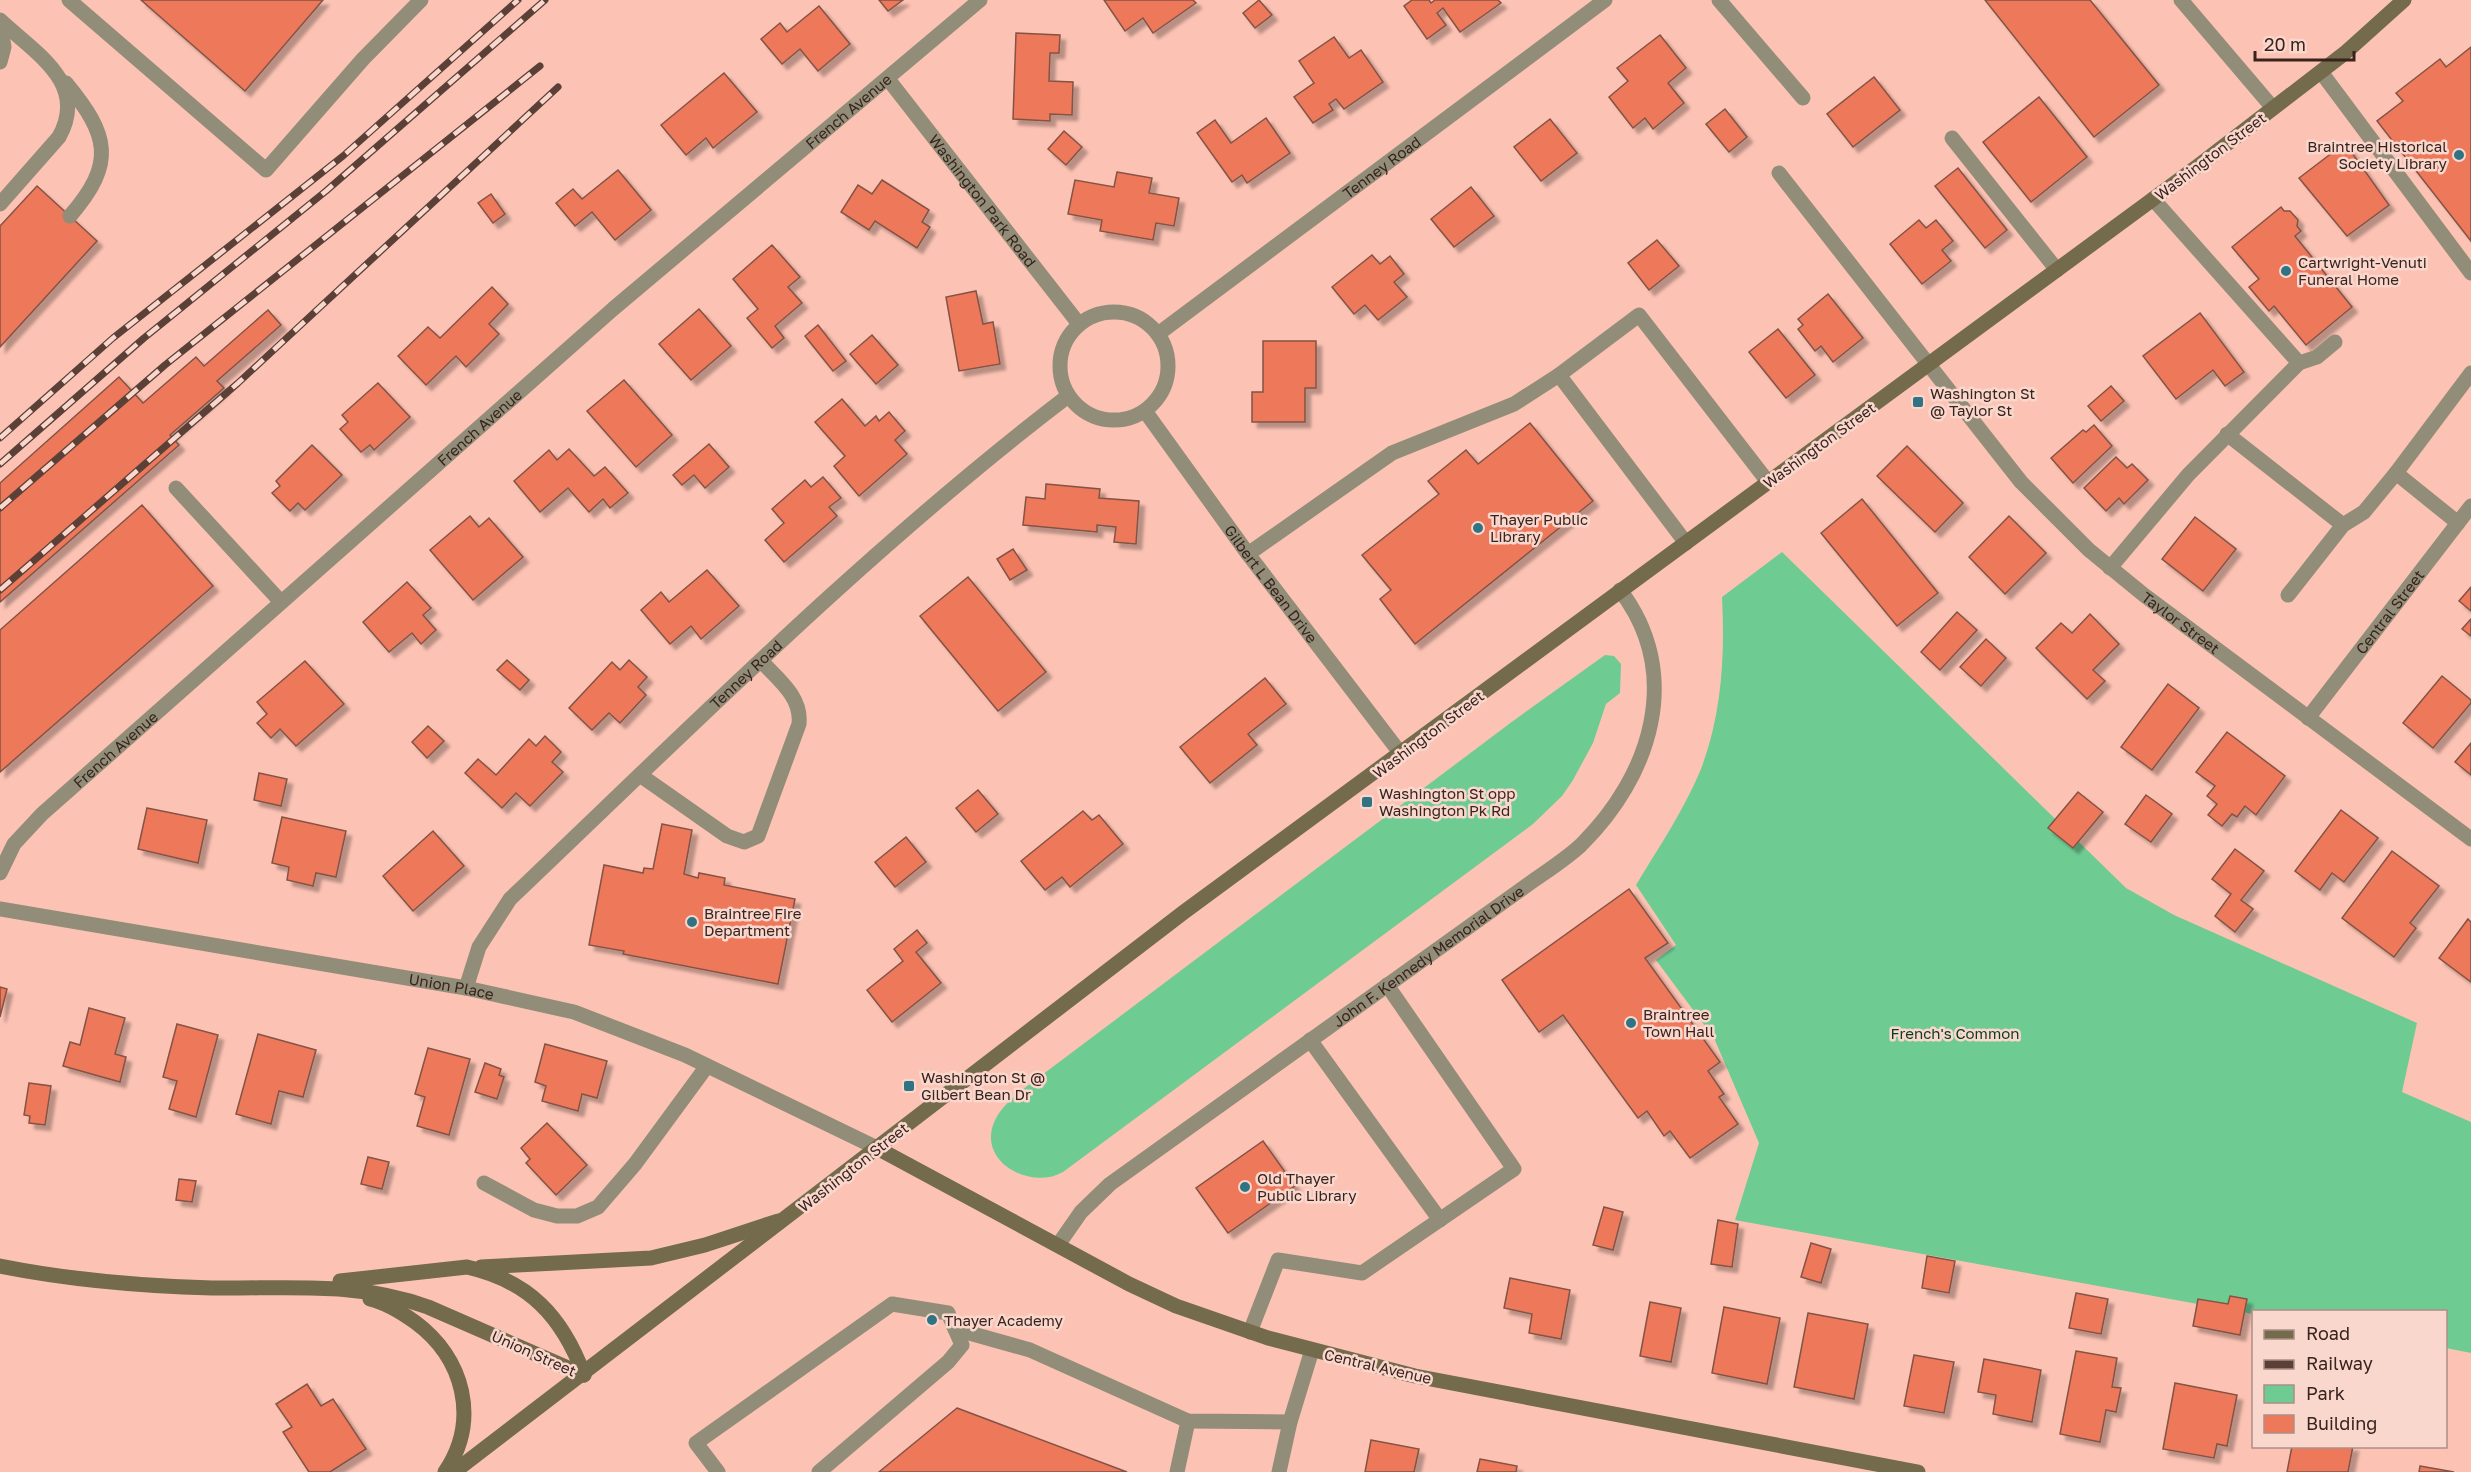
<svg xmlns="http://www.w3.org/2000/svg" width="2471" height="1472" font-family="'Golos Text',sans-serif">
	<style>
		.green { fill: #6ecc93 }
		.building { fill: #ed785a; stroke: #835346; stroke-width: 1.5; filter: url(#shadow) }
		.lines { fill: none; stroke-linecap: round; stroke-linejoin: round }
		.service { stroke: #928d78; stroke-width: 15 }
		.minor { stroke: #928d78; stroke-width: 15 }
		.secondary { stroke: #736b4c; stroke-width: 15 }
		.rail-casing { stroke: #5b4038; stroke-width: 7 }
		.rail { stroke: #fad7cd; stroke-width: 4.5; stroke-dasharray: 14; stroke-linecap: butt }
		.poi-dot { fill: #307484; stroke: #fad7cd; stroke-width: 2 }
		.labels { text-anchor: middle; dominant-baseline: central; stroke-width: 5; stroke-linejoin: round; paint-order: stroke }
		.street-label { font-size: 15px; fill: #38231d; stroke: #fad7cd }
		.poi-label { font-size: 15px; fill: #38231d; stroke: #fad7cd; text-anchor: start }
		.park-label { font-size: 15px; fill: #053c21; stroke: #fad7cd }
	</style>
	<defs>
		<filter id="shadow"><feDropShadow dx="5.5" dy="5.5" stdDeviation="1.5" flood-color="#0004"/></filter>
	</defs>
	<rect width="100%" height="100%" fill="#fcc3b4"/>
	<g class="green">
		<path d="M1782,552L2126,888L2174,915L2417,1023L2402,1092L2471,1122V1353L2446,1348V1312H2254L2253,1314L1735,1220L1759,1143L1714,1038L1656,960L1676,945L1636,885C1659,847 1684,810 1701,769C1722,713 1725,656 1722,597Z"/>
		<path d="M1605,655L1614,656L1621,664L1620,693L1606,704L1593,743L1573,780L1562,796L1533,824L1063,1172C1032,1190 980,1164 993,1125C998,1110 1011,1100 1022,1090L1513,721Z"/>
	</g>
	<g class="building">
		<polygon points="141,0 323,0 245,91"/>
		<polygon points="879,0 903,0 888,11"/>
		<polygon points="1104,0 1193,0 1196,3 1153,33 1143,18 1125,31"/>
		<polygon points="1259,0 1272,15 1255,28 1243,13"/>
		<polygon points="1412,0 1429,0 1431,3 1435,0 1498,0 1501,3 1460,32 1443,8 1437,13 1446,25 1427,39 1404,6"/>
		<polygon points="1985,0 2090,0 2159,85 2094,137"/>
		<polygon points="819,6 850,44 818,71 800,49 782,64 761,39 780,23 787,32"/>
		<polygon points="1016,33 1060,35 1059,53 1050,53 1049,81 1073,82 1072,115 1050,114 1050,121 1013,119"/>
		<polygon points="1660,35 1686,68 1668,83 1684,103 1653,129 1645,118 1633,128 1609,97 1628,81 1617,68"/>
		<polygon points="1334,37 1349,58 1361,50 1383,82 1344,109 1336,99 1329,104 1333,110 1313,123 1294,97 1314,83 1299,61"/>
		<polygon points="2471,47 2471,241 2377,121 2403,101 2396,93 2440,59 2446,67"/>
		<polygon points="724,73 757,112 713,148 706,138 686,155 661,125"/>
		<polygon points="1874,77 1900,110 1853,147 1827,114"/>
		<polygon points="2039,97 2087,157 2031,202 1983,142"/>
		<polygon points="1725,109 1747,137 1729,152 1706,124"/>
		<polygon points="1266,118 1290,153 1247,183 1242,175 1232,182 1197,133 1215,120 1231,143"/>
		<polygon points="1550,119 1577,153 1541,181 1514,147"/>
		<polygon points="1064,131 1082,147 1066,165 1048,149"/>
		<polygon points="2345,143 2389,205 2347,236 2299,178"/>
		<polygon points="1958,168 2007,230 1985,248 1935,186"/>
		<polygon points="618,170 651,210 615,240 592,212 575,226 556,203 573,189 582,199"/>
		<polygon points="1117,172 1152,178 1149,193 1179,198 1174,226 1156,223 1153,240 1100,231 1102,220 1068,214 1075,180 1114,187"/>
		<polygon points="882,180 929,210 922,222 930,227 917,248 875,221 869,230 841,212 858,185 872,194"/>
		<polygon points="37,186 97,241 0,347 0,226"/>
		<polygon points="1471,187 1494,216 1454,247 1431,219"/>
		<polygon points="491,194 505,214 493,223 478,203"/>
		<polygon points="2281,207 2284,211 2290,211 2298,220 2297,226 2301,231 2295,236 2352,307 2306,345 2274,306 2269,311 2249,287 2259,279 2232,247"/>
		<polygon points="1919,220 1926,228 1936,220 1953,241 1942,250 1951,261 1922,284 1890,244"/>
		<polygon points="1657,240 1679,266 1649,290 1628,263"/>
		<polygon points="772,245 800,277 788,287 802,303 775,326 784,338 772,348 747,318 758,309 733,279"/>
		<polygon points="1372,255 1380,264 1390,256 1404,274 1394,282 1407,297 1378,320 1365,305 1354,314 1332,287"/>
		<polygon points="492,287 508,304 489,324 499,334 466,367 456,356 426,385 398,356 428,327 440,338"/>
		<polygon points="976,291 983,324 993,322 1000,364 959,371 946,297"/>
		<polygon points="1828,294 1863,338 1833,362 1821,346 1815,351 1798,329 1803,325 1798,319"/>
		<polygon points="699,309 731,346 691,380 659,344"/>
		<polygon points="268,310 281,325 217,381 224,388 170,435 179,445 0,602 0,483 119,377 143,403 196,357 204,366"/>
		<polygon points="2200,313 2244,372 2225,386 2213,370 2176,399 2143,356"/>
		<polygon points="818,325 846,361 833,371 805,336"/>
		<polygon points="1778,329 1815,375 1786,398 1749,352"/>
		<polygon points="872,335 898,365 876,384 850,354"/>
		<polygon points="1263,341 1316,341 1316,388 1305,388 1305,422 1252,422 1252,392 1263,392"/>
		<polygon points="624,380 672,435 636,467 587,411"/>
		<polygon points="378,383 410,417 374,450 370,445 361,452 340,429 348,422 342,415"/>
		<polygon points="2111,386 2124,401 2101,421 2088,406"/>
		<polygon points="842,399 865,426 876,416 879,421 889,412 905,431 895,440 907,454 859,496 834,466 845,456 815,422"/>
		<polygon points="1530,423 1593,501 1415,644 1380,599 1391,590 1362,555 1439,494 1428,481 1466,450 1478,464"/>
		<polygon points="2094,425 2112,446 2073,483 2051,458 2083,430 2086,432"/>
		<polygon points="709,444 729,467 705,488 694,475 682,485 673,475"/>
		<polygon points="312,445 342,475 305,510 298,503 290,511 272,493 280,486 276,481"/>
		<polygon points="1907,446 1963,503 1935,532 1877,476"/>
		<polygon points="569,449 594,476 605,467 628,493 610,508 603,499 589,512 568,488 540,512 514,481 549,450 557,460"/>
		<polygon points="2116,457 2127,468 2132,464 2148,480 2124,504 2119,498 2106,511 2084,488"/>
		<polygon points="823,477 841,498 829,507 837,516 784,562 765,540 784,523 772,509 805,480 811,487"/>
		<polygon points="1046,484 1100,489 1099,498 1139,501 1136,544 1114,542 1116,527 1097,525 1097,532 1023,525 1026,497 1045,499"/>
		<polygon points="1862,499 1938,593 1897,626 1821,533"/>
		<polygon points="142,505 213,586 0,772 0,630"/>
		<polygon points="470,516 479,527 489,518 523,557 473,600 430,550"/>
		<polygon points="2009,516 2046,553 2005,594 1969,557"/>
		<polygon points="2195,517 2236,549 2203,591 2162,559"/>
		<polygon points="1013,549 1027,570 1010,580 997,559"/>
		<polygon points="707,570 739,606 701,639 691,626 670,644 641,610 661,592 669,602"/>
		<polygon points="968,577 1046,672 998,711 920,616"/>
		<polygon points="407,582 431,608 423,615 436,630 421,644 412,633 389,652 363,622"/>
		<polygon points="2471,587 2471,611 2459,601"/>
		<polygon points="1957,612 1977,630 1940,670 1921,652"/>
		<polygon points="2090,614 2119,644 2093,670 2105,681 2087,699 2036,648 2061,623 2072,633"/>
		<polygon points="2471,619 2471,636 2462,629"/>
		<polygon points="1986,639 2006,658 1981,686 1960,667"/>
		<polygon points="507,660 529,680 520,690 497,670"/>
		<polygon points="629,660 647,677 638,687 646,695 620,723 609,713 592,730 569,708 612,662 620,670"/>
		<polygon points="305,661 344,704 296,746 280,729 271,738 257,723 267,714 257,702"/>
		<polygon points="2442,676 2471,700 2471,703 2433,748 2403,723"/>
		<polygon points="1265,678 1286,704 1248,734 1257,745 1210,783 1180,747"/>
		<polygon points="2168,684 2199,708 2152,770 2121,747"/>
		<polygon points="428,726 444,741 427,758 412,742"/>
		<polygon points="2227,732 2285,776 2256,815 2245,806 2237,817 2232,814 2222,826 2208,815 2217,804 2207,796 2215,786 2196,772"/>
		<polygon points="545,736 561,752 552,762 563,772 530,806 516,793 502,808 465,773 478,759 496,775 529,739 536,746"/>
		<polygon points="2471,743 2471,775 2455,762"/>
		<polygon points="259,773 287,779 281,806 254,800"/>
		<polygon points="978,790 998,814 976,832 956,808"/>
		<polygon points="2078,792 2103,812 2073,848 2048,828"/>
		<polygon points="2146,795 2172,814 2151,842 2125,824"/>
		<polygon points="147,808 207,820 198,863 138,849"/>
		<polygon points="2341,810 2378,838 2344,882 2332,873 2320,890 2295,871"/>
		<polygon points="1083,811 1092,820 1099,815 1123,844 1070,887 1062,877 1045,890 1021,861"/>
		<polygon points="282,817 346,831 336,877 316,873 313,886 287,880 289,867 272,863"/>
		<polygon points="662,824 692,830 684,874 698,878 699,873 725,878 724,885 795,899 778,984 623,954 624,951 589,945 604,865 643,873 644,868 653,869"/>
		<polygon points="433,831 464,866 413,911 383,876"/>
		<polygon points="906,837 926,862 895,887 875,862"/>
		<polygon points="2235,849 2264,871 2241,900 2253,909 2235,932 2215,916 2231,894 2212,879"/>
		<polygon points="2392,851 2439,886 2410,923 2416,928 2394,957 2342,918"/>
		<polygon points="1629,889 1668,943 1645,958 1720,1062 1708,1071 1724,1094 1719,1097 1738,1124 1690,1158 1670,1131 1664,1136 1647,1111 1638,1118 1563,1015 1539,1032 1502,980"/>
		<polygon points="2468,919 2471,922 2471,982 2439,958"/>
		<polygon points="917,930 927,943 916,952 941,983 892,1022 867,990 903,961 894,949"/>
		<polygon points="0,987 7,989 0,1017"/>
		<polygon points="89,1008 125,1018 115,1054 126,1057 120,1082 63,1066 70,1042 80,1045"/>
		<polygon points="177,1024 218,1035 196,1117 169,1109 177,1081 163,1077"/>
		<polygon points="258,1034 316,1050 303,1097 279,1091 271,1124 236,1114"/>
		<polygon points="545,1044 607,1061 597,1098 582,1094 578,1111 542,1101 546,1086 535,1082"/>
		<polygon points="428,1048 470,1059 449,1135 417,1126 425,1097 415,1094"/>
		<polygon points="485,1063 501,1069 499,1075 504,1077 497,1099 475,1092"/>
		<polygon points="29,1083 51,1086 45,1125 29,1123 30,1116 24,1115"/>
		<polygon points="547,1123 587,1165 556,1195 526,1163 530,1159 521,1148"/>
		<polygon points="1263,1141 1295,1186 1228,1233 1196,1188"/>
		<polygon points="368,1157 389,1162 382,1189 361,1184"/>
		<polygon points="179,1179 196,1181 192,1202 176,1200"/>
		<polygon points="1604,1207 1623,1212 1613,1250 1593,1245"/>
		<polygon points="1718,1220 1738,1224 1732,1267 1711,1264"/>
		<polygon points="1811,1243 1831,1249 1821,1283 1801,1277"/>
		<polygon points="1927,1256 1955,1261 1949,1293 1922,1288"/>
		<polygon points="1510,1278 1570,1290 1561,1339 1529,1333 1532,1314 1504,1308"/>
		<polygon points="2076,1293 2108,1299 2101,1334 2069,1328"/>
		<polygon points="2230,1296 2247,1299 2240,1335 2193,1326 2198,1299 2228,1304"/>
		<polygon points="1650,1302 1681,1308 1671,1362 1640,1356"/>
		<polygon points="1724,1307 1780,1318 1767,1384 1712,1373"/>
		<polygon points="1808,1313 1868,1324 1854,1399 1794,1387"/>
		<polygon points="2076,1351 2117,1358 2112,1387 2121,1388 2116,1412 2106,1410 2100,1442 2060,1434"/>
		<polygon points="1914,1355 1954,1362 1944,1413 1904,1406"/>
		<polygon points="1984,1359 2041,1370 2032,1422 1993,1414 1996,1395 1978,1392"/>
		<polygon points="2175,1383 2237,1395 2227,1446 2217,1444 2214,1458 2163,1449"/>
		<polygon points="307,1384 321,1406 333,1399 366,1449 330,1472 309,1472 283,1432 292,1427 276,1404"/>
		<polygon points="957,1408 1127,1472 879,1472"/>
		<polygon points="1371,1440 1419,1449 1414,1472 1365,1472"/>
		<polygon points="2292,1446 2353,1446 2348,1472 2287,1472"/>
		<polygon points="1480,1459 1517,1466 1516,1472 1477,1472"/>
		<polygon points="2420,1466 2454,1472 2419,1472"/>
	</g>
	<g class="lines">
		<g class="service">
			<polyline points="69,0 266,170 363,59 421,0"/>
			<polyline points="1719,0 1803,98"/>
			<polyline points="2181,0 2273,108"/>
			<path d="M0,20C35,53 89,83 59,137L0,204"/>
			<polyline points="0,23 4,47 0,62"/>
			<polyline points="2321,72 2471,273"/>
			<path d="M66,83C109,135 116,163 70,216"/>
			<polyline points="1952,138 2057,270"/>
			<polyline points="1779,173 1929,365"/>
			<polyline points="2299,363 2317,357 2335,342"/>
			<polyline points="1559,375 1639,315 1768,482"/>
			<polyline points="2227,434 2343,525"/>
			<polyline points="2396,473 2458,523"/>
			<polyline points="176,488 281,602"/>
			<polyline points="1248,554 1392,453 1514,404 1559,375 1686,543"/>
			<polyline points="2110,568 2188,475 2299,363 2153,199"/>
			<polyline points="2288,595 2343,525 2364,512 2396,473 2471,373"/>
			<path d="M640,775L727,836L744,842L758,836L799,724C802,697 778,679 761,661"/>
			<polyline points="1310,1040 1440,1220"/>
			<polyline points="484,1183 534,1210 557,1216 577,1216 598,1207 635,1164 707,1066"/>
			<path id="s1" d="M1058,1245L1081,1212L1110,1184L1530,883C1547,871 1566,859 1581,845C1651,776 1684,674 1620,590"/>
			<polyline points="955,1329 1030,1350 1188,1421 1290,1422"/>
			<polyline points="1250,1332 1278,1260 1362,1273 1514,1169 1387,985"/>
			<polyline points="718,1472 696,1443 892,1304 948,1313 962,1345 948,1362 819,1472"/>
			<polyline points="1177,1472 1188,1421"/>
			<polyline points="1279,1472 1290,1422 1312,1350"/>
		</g>
		<g class="minor">
			<path id="s2" d="M888,79L1079,324"/>
			<circle cx="1114" cy="366" r="54"/>
			<path id="s3" d="M1158,334L1605,0"/>
			<path id="s4" d="M1929,365L2021,482L2089,550L2144,595L2471,839"/>
			<path id="s5" d="M1145,411L1248,554L1401,754"/>
			<path id="s6" d="M2308,718L2471,506"/>
			<path id="s7" d="M0,873L14,844L42,814L613,309L980,0"/>
			<path id="s8" d="M0,909L466,988L574,1012L685,1055L877,1148"/>
			<path id="s9" d="M466,988L479,947L510,899C692,726 869,548 1068,396"/>
		</g>
		<g class="secondary">
			<polyline points="877,1148 1129,1284 1176,1306 1268,1338 1415,1376 1918,1472"/>
			<path d="M0,1266C70,1280 141,1286 212,1288C287,1289 357,1281 428,1307L584,1375"/>
			<polyline points="481,1267 651,1258 705,1245 778,1221"/>
			<path d="M340,1281L467,1267C529,1281 562,1316 584,1375"/>
			<path d="M370,1299C387,1303 401,1312 415,1322C464,1358 480,1420 445,1472"/>
			<polyline points="454,1472 1184,912 2198,166 2345,53 2404,0"/>
		</g>
		<defs>
			<g id="rail">
				<polyline points="0,438 113,338 343,156 518,0"/>
				<polyline points="0,464 144,338 326,191 545,0"/>
				<polyline points="0,508 165,365 540,66"/>
				<polyline points="0,590 238,383 558,87"/>
			</g>
		</defs>
		<use href="#rail" class="rail-casing"/>
		<use href="#rail" class="rail"/>
	</g>
	<g class="poi-dot">
		<circle cx="2459" cy="155" r="6"/>
		<circle cx="2286" cy="271" r="6"/>
		<rect x="1912" y="396" width="12" height="12" rx="3"/>
		<circle cx="1478" cy="528" r="6"/>
		<rect x="1361" y="796" width="12" height="12" rx="3"/>
		<circle cx="692" cy="922" r="6"/>
		<circle cx="1631" cy="1023" r="6"/>
		<rect x="903" y="1080" width="12" height="12" rx="3"/>
		<circle cx="1245" cy="1187" r="6"/>
		<circle cx="932" cy="1320" r="6"/>
	</g>
	<g class="labels">
		<g class="street-label">
			<text stroke="none"><textPath href="#s7" startOffset="1143">French Avenue</textPath></text>
			<text transform="translate(2210 156) rotate(-37)">Washington Street</text>
			<text stroke="none"><textPath href="#s3" startOffset="279">Tenney Road</textPath></text>
			<text stroke="none"><textPath href="#s2" startOffset="154">Washington Park Road</textPath></text>
			<text stroke="none"><textPath href="#s7" startOffset="657">French Avenue</textPath></text>
			<text transform="translate(1819 445) rotate(-36)">Washington Street</text>
			<text stroke="none"><textPath href="#s5" startOffset="214">Gilbert L Bean Drive</textPath></text>
			<text stroke="none"><textPath href="#s6" startOffset="134">Central Street</textPath></text>
			<text stroke="none"><textPath href="#s4" startOffset="362">Taylor Street</textPath></text>
			<text stroke="none"><textPath href="#s9" startOffset="426">Tenney Road</textPath></text>
			<text transform="translate(1428 734) rotate(-37)">Washington Street</text>
			<text stroke="none"><textPath href="#s7" startOffset="171">French Avenue</textPath></text>
			<text stroke="none"><textPath href="#s1" startOffset="472">John F. Kennedy Memorial Drive</textPath></text>
			<text stroke="none"><textPath href="#s8" startOffset="458">Union Place</textPath></text>
			<text transform="translate(853 1167) rotate(-38)">Washington Street</text>
			<text transform="translate(534 1353) rotate(24)">Union Street</text>
			<text transform="translate(1378 1366) rotate(13)">Central Avenue</text>
		</g>
		<g class="poi-label">
			<text x="2447" y="146" text-anchor="end">Braintree Historical<tspan x="2447" dy="17">Society Library</tspan></text>
			<text x="2298" y="262">Cartwright-Venuti<tspan x="2298" dy="17">Funeral Home</tspan></text>
			<text x="1930" y="393">Washington St<tspan x="1930" dy="17">@ Taylor St</tspan></text>
			<text x="1490" y="519">Thayer Public<tspan x="1490" dy="17">Library</tspan></text>
			<text x="1379" y="793">Washington St opp<tspan x="1379" dy="17">Washington Pk Rd</tspan></text>
			<text x="704" y="913">Braintree Fire<tspan x="704" dy="17">Department</tspan></text>
			<text x="1643" y="1014">Braintree<tspan x="1643" dy="17">Town Hall</tspan></text>
			<text x="921" y="1077">Washington St @<tspan x="921" dy="17">Gilbert Bean Dr</tspan></text>
			<text x="1257" y="1178">Old Thayer<tspan x="1257" dy="17">Public Library</tspan></text>
			<text x="944" y="1320">Thayer Academy</text>
		</g>
		<g class="park-label">
			<text x="1955" y="1033">French's Common</text>
		</g>
	</g>
	<rect x="2252" y="1310" width="195" height="138" fill="#fad7cd" stroke="#ac8f87" stroke-width="1.5"/>
	<rect x="2264" y="1330" width="30" height="9" fill="#736b4c" stroke="#ac8f87" stroke-width="1.5"/>
	<text x="2306" y="1340" font-size="18" fill="#38231d">Road</text>
	<rect x="2264" y="1360" width="30" height="9" fill="#5b4038" stroke="#ac8f87" stroke-width="1.5"/>
	<text x="2306" y="1370" font-size="18" fill="#38231d">Railway</text>
	<rect x="2264" y="1385" width="30" height="18" fill="#6ecc93" stroke="#ac8f87" stroke-width="1.5"/>
	<text x="2306" y="1400" font-size="18" fill="#38231d">Park</text>
	<rect x="2264" y="1415" width="30" height="18" fill="#ed785a" stroke="#ac8f87" stroke-width="1.5"/>
	<text x="2306" y="1430" font-size="18" fill="#38231d">Building</text>
	<path d="M2255 51v9h99v-9" fill="none" stroke="#38231d" stroke-width="3"/>
	<text x="2264" y="51" font-size="18" fill="#38231d" stroke="#fad7cd" stroke-width="4.5" paint-order="stroke">20 m</text>
</svg>
